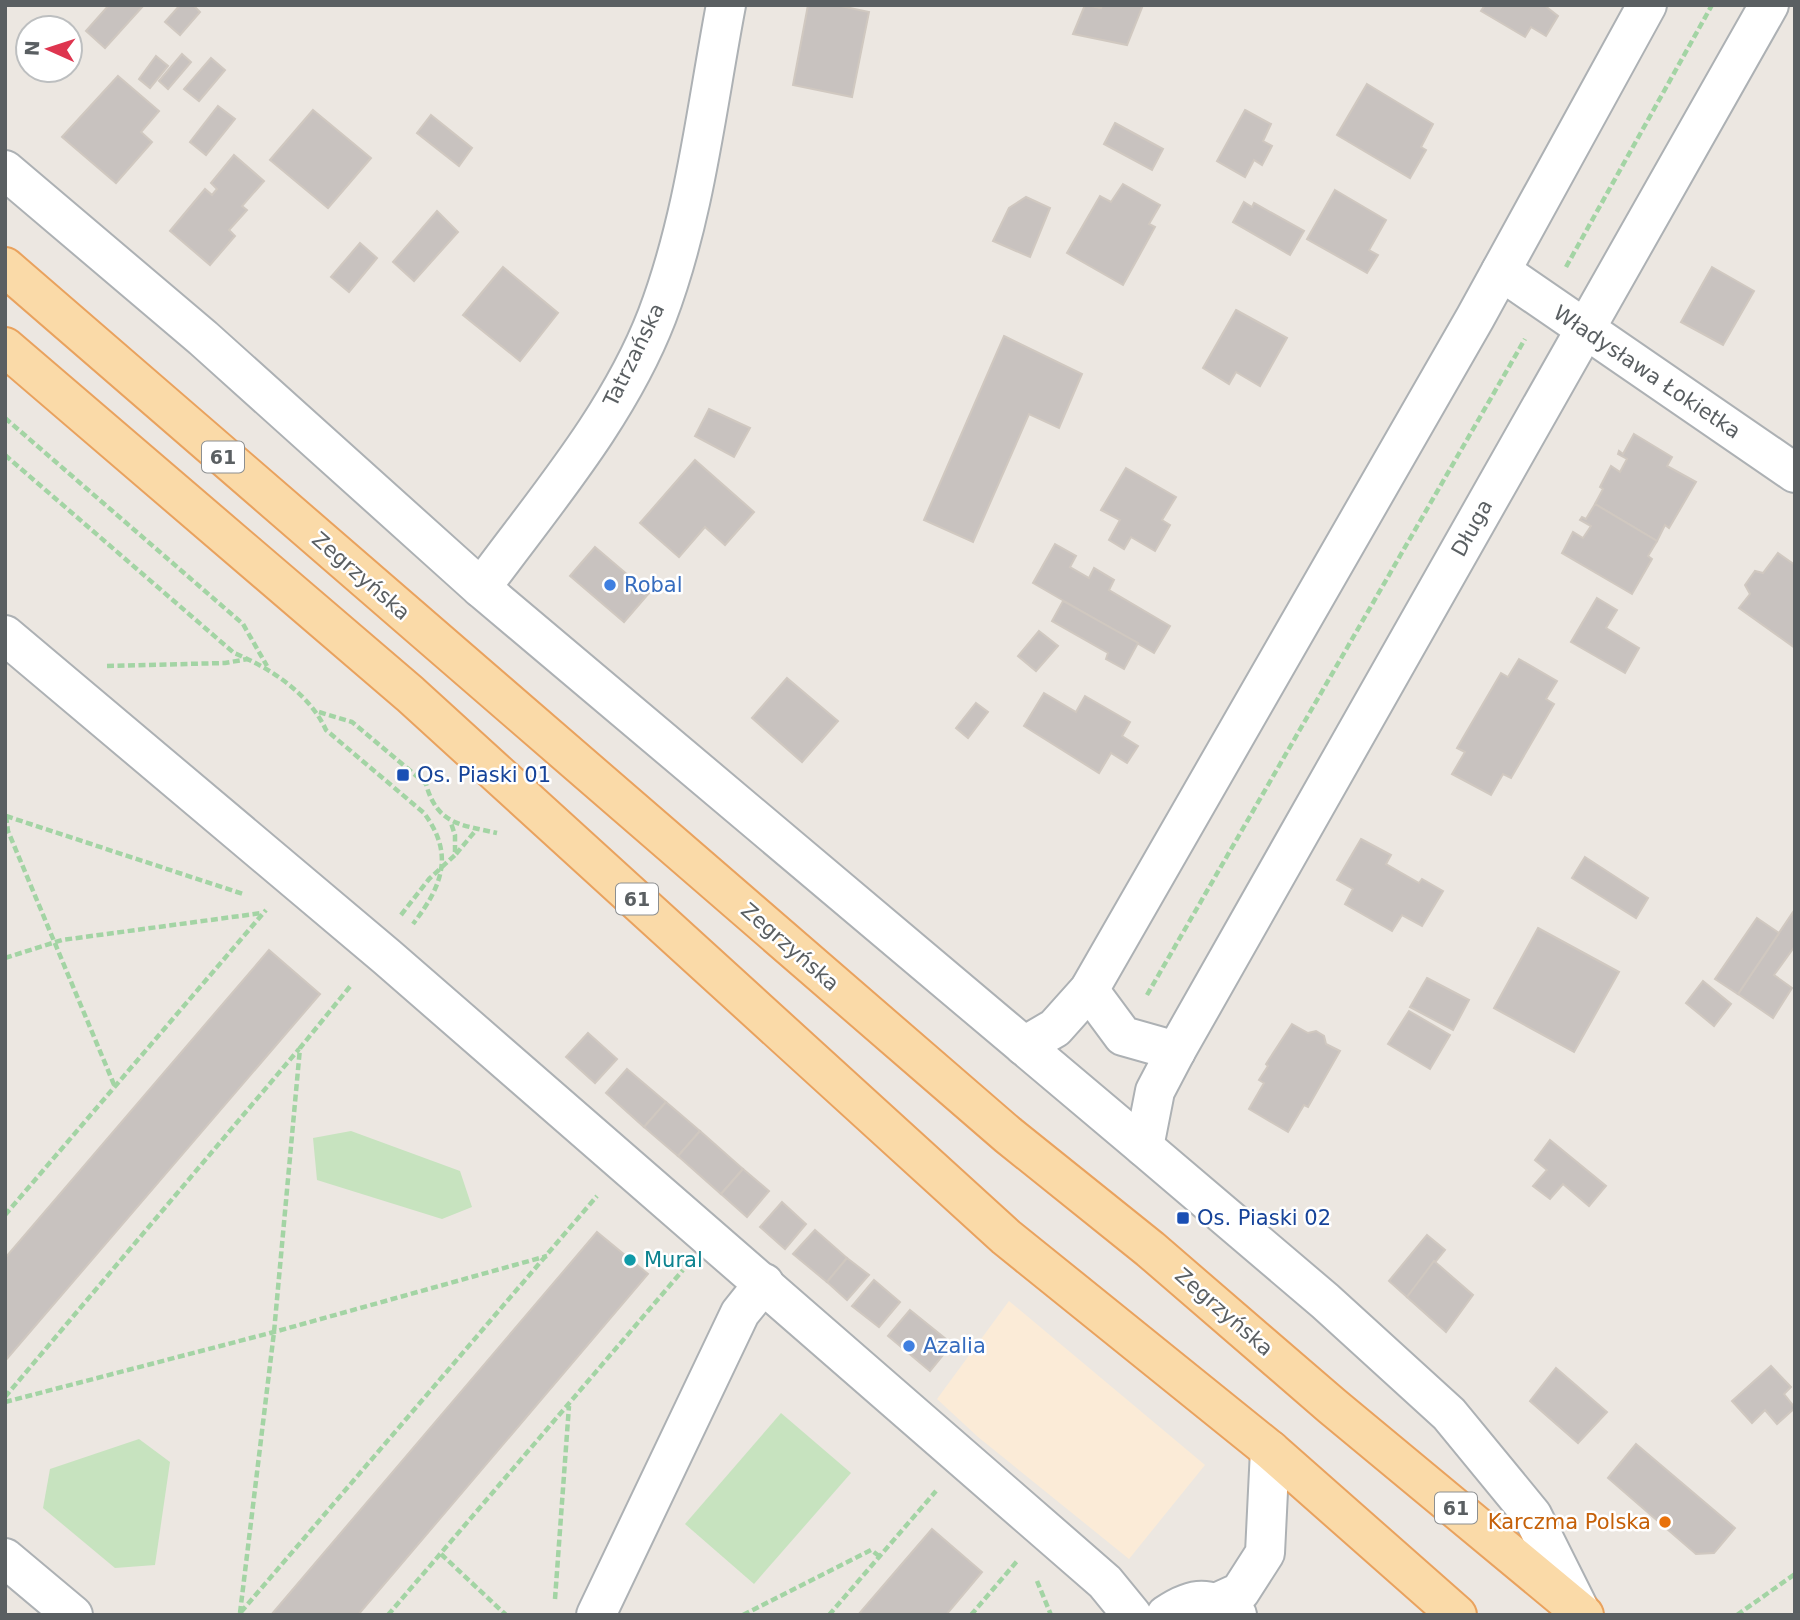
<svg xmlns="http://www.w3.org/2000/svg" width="1800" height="1620" font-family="'DejaVu Sans',sans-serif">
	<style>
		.commercial { fill: #fbebd7 }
		.green { fill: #c7e3bf }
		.building { fill: #c8c2bf; stroke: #d0c8c0; stroke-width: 2 }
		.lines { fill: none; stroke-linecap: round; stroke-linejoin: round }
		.minor-casing { stroke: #adb1b4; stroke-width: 42 }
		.major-casing { stroke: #e9a25e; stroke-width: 42 }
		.path { stroke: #a3d4a4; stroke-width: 4.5; stroke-dasharray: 7 3.5; stroke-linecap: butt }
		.minor { stroke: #fff; stroke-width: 38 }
		.major { stroke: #fadaa8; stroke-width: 38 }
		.shop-dot { fill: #3f7fe0; stroke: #fff; stroke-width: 2.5 }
		.transit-dot { fill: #1a4fb4; stroke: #fff; stroke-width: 2.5 }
		.culture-dot { fill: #0f9aa8; stroke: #fff; stroke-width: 2.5 }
		.food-dot { fill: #e8710a; stroke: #fff; stroke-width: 2.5 }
		.labels { text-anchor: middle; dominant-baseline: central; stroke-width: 5; stroke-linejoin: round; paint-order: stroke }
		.shield { fill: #fff; stroke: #8c8f91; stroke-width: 2 }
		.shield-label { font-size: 19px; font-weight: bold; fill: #5a5f62 }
		.street-label { font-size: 21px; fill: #5a5f62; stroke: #fff }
		.shop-label { font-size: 21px; fill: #366cbe; stroke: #fff; text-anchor: start }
		.transit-label { font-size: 21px; fill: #164399; stroke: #fff; text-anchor: start }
		.culture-label { font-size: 21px; fill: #0d838f; stroke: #fff; text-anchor: start }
		.food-label { font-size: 21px; fill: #c56008; stroke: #fff; text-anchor: end }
	</style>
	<rect width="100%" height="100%" fill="#ece7e1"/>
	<polygon class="commercial" points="1009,1301 1205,1465 1129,1559 978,1437 937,1399"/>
	<g class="green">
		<polygon points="351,1131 460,1171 472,1207 442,1219 317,1180 313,1138"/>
		<polygon points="781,1413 851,1473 754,1584 685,1524"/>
		<polygon points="139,1439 170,1462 155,1565 115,1568 43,1508 50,1469"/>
	</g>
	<g class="building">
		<polygon points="109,5 144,5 105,48 86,31"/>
		<polygon points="180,5 193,5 200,12 180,35 165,22"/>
		<polygon points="808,5 836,5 869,12 852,97 793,85"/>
		<polygon points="1085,5 1101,8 1102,5 1143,5 1127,45 1073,34"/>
		<polygon points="1485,5 1544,5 1558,16 1546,36 1531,27 1525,37 1481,11"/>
		<polygon points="182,54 191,62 168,89 159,81"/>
		<polygon points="156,56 168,66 150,88 139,79"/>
		<polygon points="211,58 225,70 199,101 184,89"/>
		<polygon points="118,76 159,111 141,132 152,142 116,183 62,137"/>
		<polygon points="1367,84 1433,124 1421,147 1426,150 1410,178 1337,135"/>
		<polygon points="218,106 235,119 206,155 190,142"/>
		<polygon points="313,110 371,158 328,208 270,160"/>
		<polygon points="1245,110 1271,124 1263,141 1272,146 1262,165 1254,160 1245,177 1217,161"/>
		<polygon points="431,115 472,148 459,166 417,133"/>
		<polygon points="1115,123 1163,149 1152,170 1104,144"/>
		<polygon points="234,155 264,181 242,206 247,210 229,230 235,236 210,265 170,231 205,189 212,195 217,189 211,183"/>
		<polygon points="1123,184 1160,205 1149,224 1155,227 1123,285 1067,253 1100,196 1111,202"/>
		<polygon points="1335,190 1386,220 1369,250 1378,255 1367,273 1307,239"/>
		<polygon points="1026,197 1050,208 1030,257 993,241 1009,208"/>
		<polygon points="1244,202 1252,207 1254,203 1304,231 1290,255 1233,222"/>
		<polygon points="437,211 458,232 414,281 393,262"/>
		<polygon points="360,243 377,258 349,292 331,277"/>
		<polygon points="503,267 558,313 520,361 463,315"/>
		<polygon points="1712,267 1754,291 1723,345 1681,322"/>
		<polygon points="1236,310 1287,338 1260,386 1236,372 1229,384 1203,368"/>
		<polygon points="1004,336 1082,374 1059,428 1029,414 973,542 924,520"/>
		<polygon points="709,409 750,428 734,457 695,436"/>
		<polygon points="1634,434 1672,457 1667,466 1696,482 1669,528 1665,525 1657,541 1595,504 1603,489 1600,487 1611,466 1620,472 1627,459 1618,454 1619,451 1623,454"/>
		<polygon points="695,460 754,512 725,545 705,527 679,557 640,523"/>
		<polygon points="1126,468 1176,497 1162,520 1170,525 1155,551 1131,537 1124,549 1109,540 1120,520 1101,510"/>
		<polygon points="1595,504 1657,541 1648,556 1652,559 1632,594 1562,553 1573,532 1583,538 1591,526 1580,520 1582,517 1586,519"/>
		<polygon points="1055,544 1076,556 1070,567 1089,578 1094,568 1114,580 1109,590 1170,626 1154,653 1033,583"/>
		<polygon points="595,547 649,593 624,622 570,576"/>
		<polygon points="1778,553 1795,565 1795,648 1739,608 1750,594 1745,585 1755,571 1763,573"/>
		<polygon points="1597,598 1617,610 1606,628 1639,648 1625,673 1571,642"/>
		<polygon points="1063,601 1138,643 1124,669 1106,659 1108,653 1052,621"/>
		<polygon points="1039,631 1058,646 1036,671 1018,656"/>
		<polygon points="1519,659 1557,681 1546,699 1554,704 1511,778 1503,774 1491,795 1452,774 1465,752 1457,748 1501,673 1508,677"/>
		<polygon points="787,678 838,721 802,762 752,718"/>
		<polygon points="1044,693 1076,712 1085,696 1130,722 1122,736 1138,746 1127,763 1111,753 1099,773 1024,726"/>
		<polygon points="976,703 988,712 968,738 956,728"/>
		<polygon points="1361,839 1391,855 1386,864 1419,883 1422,879 1443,891 1422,926 1402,915 1392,931 1345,904 1353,889 1337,880"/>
		<polygon points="1585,857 1648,898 1636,918 1572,878"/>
		<polygon points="1795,909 1795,946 1774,975 1792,988 1773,1018 1738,994"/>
		<polygon points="1757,918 1779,933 1738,994 1715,979"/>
		<polygon points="1538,928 1619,972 1574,1052 1494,1008"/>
		<polygon points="269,950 320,994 5,1361 5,1258"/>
		<polygon points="1427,978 1469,1000 1453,1030 1410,1007"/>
		<polygon points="1703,981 1731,1004 1714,1026 1686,1003"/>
		<polygon points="1409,1011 1450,1035 1430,1069 1388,1044"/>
		<polygon points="1292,1024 1308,1033 1316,1031 1324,1036 1326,1044 1340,1051 1308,1107 1304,1105 1288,1132 1249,1109 1264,1083 1259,1080 1268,1066 1266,1064"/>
		<polygon points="588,1033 617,1059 595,1083 566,1057"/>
		<polygon points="627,1069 666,1102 644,1127 606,1093"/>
		<polygon points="666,1102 700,1131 678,1156 644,1127"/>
		<polygon points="700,1131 743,1169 721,1194 678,1156"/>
		<polygon points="1550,1140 1606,1186 1589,1206 1563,1184 1550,1199 1533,1186 1547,1170 1535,1160"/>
		<polygon points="743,1169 769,1191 747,1217 721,1194"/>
		<polygon points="782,1202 806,1224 785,1249 760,1227"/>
		<polygon points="815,1230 847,1258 827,1282 793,1254"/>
		<polygon points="597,1232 648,1274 358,1615 271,1615"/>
		<polygon points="1427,1235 1445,1250 1407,1297 1389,1281"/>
		<polygon points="847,1258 869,1275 847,1300 827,1282"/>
		<polygon points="1434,1261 1473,1295 1446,1332 1407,1297"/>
		<polygon points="874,1280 900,1302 879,1327 852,1306"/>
		<polygon points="910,1310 952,1344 930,1371 888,1336"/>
		<polygon points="1771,1366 1791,1387 1784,1394 1795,1408 1777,1424 1765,1410 1752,1423 1732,1401"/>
		<polygon points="1556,1368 1607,1412 1578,1443 1530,1401"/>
		<polygon points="1636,1444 1735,1528 1714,1553 1696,1554 1608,1478"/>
		<polygon points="932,1529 982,1572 946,1615 858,1615"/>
	</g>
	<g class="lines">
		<defs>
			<g id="minor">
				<polyline points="5,170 203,338 481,588 1144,1147 1325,1301 1449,1414 1532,1515 1580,1611"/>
				<polyline points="1501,271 1795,473"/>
				<path d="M481,588C544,502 618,417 657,316C695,216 706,110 726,5"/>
				<polyline points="5,635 387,957 1105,1582 1132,1615"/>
				<polyline points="1089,990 1123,1036 1176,1051"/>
				<polyline points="1024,1046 1055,1028 1089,990 1475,318 1647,5"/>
				<polyline points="1144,1147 1155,1091 1176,1051 1769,5"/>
				<polyline points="5,1558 73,1615"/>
				<polyline points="1218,1602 1240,1592 1265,1553 1270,1450"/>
				<polyline points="596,1615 740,1313 764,1283"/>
				<path d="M1166,1615C1194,1596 1209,1596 1237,1615"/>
			</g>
			<g id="major">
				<polyline points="5,267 1008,1135 1150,1249 1332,1406 1584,1615"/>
				<polyline points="5,347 410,694 1006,1237 1270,1450 1457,1615"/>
			</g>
		</defs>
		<use href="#minor" class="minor-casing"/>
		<use href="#major" class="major-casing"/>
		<g class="path">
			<polyline points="1566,267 1712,5"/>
			<polyline points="5,418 243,624 267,666"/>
			<path d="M5,455L234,653C270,668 309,693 326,730L424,813C455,855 442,886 413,924"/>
			<polyline points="107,666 225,663 248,659"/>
			<path d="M319,712L352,722L426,784C437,825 462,825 497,833"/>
			<polyline points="6,816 8,831 115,1087"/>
			<polyline points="6,816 243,894"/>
			<polyline points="456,854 477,829"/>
			<polyline points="401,915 429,879 455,855 455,835 451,823"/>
			<polyline points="5,958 62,940 262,913"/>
			<polyline points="1147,995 1525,339"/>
			<polyline points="5,1215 266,910"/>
			<polyline points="5,1397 299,1049"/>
			<polyline points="5,1402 274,1332 547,1256"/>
			<polyline points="441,1554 506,1615"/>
			<polyline points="1037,1581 1051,1615"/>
			<polyline points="555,1599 569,1406"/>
			<polyline points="241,1612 597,1196"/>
			<polyline points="240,1613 274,1332 300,1048 352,984"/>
			<polyline points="388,1615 683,1270"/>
			<polyline points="743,1615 871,1550 879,1556"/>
			<polyline points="829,1615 936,1491"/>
			<polyline points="971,1615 1018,1560"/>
			<polyline points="1737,1615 1795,1574"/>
		</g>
		<use href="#minor" class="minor"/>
		<use href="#major" class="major"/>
	</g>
	<g class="shop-dot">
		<circle cx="610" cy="585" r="7"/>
		<circle cx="909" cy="1346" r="7"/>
	</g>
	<g class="transit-dot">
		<rect x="396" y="768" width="14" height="14" rx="3.5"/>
		<rect x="1176" y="1211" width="14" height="14" rx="3.5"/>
	</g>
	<circle class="culture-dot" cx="630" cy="1260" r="7"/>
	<circle class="food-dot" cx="1665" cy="1522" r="7"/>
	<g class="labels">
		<g class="shield">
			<rect x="202" y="441.5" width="42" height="31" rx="5"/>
			<rect x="616" y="883.5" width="42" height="31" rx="5"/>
			<rect x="1435" y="1492.5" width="42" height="31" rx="5"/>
		</g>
		<g class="shield-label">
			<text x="223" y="457">61</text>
			<text x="637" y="899">61</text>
			<text x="1456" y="1508">61</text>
		</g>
		<g class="street-label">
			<text transform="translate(634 355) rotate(-64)">Tatrzańska</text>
			<text transform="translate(1647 372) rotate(34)">Władysława Łokietka</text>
			<text transform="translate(1472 528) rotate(-61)">Długa</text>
			<text transform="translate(361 576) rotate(41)">Zegrzyńska</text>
			<text transform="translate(790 947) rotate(41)">Zegrzyńska</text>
			<text transform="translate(1224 1312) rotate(41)">Zegrzyńska</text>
		</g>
		<g class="shop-label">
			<text x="624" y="585">Robal</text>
			<text x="923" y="1346">Azalia</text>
		</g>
		<g class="transit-label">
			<text x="417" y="775">Os. Piaski 01</text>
			<text x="1197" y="1218">Os. Piaski 02</text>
		</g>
		<g class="culture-label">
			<text x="644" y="1260">Mural</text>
		</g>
		<g class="food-label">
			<text x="1651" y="1522">Karczma Polska</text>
		</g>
	</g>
	<rect width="1800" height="1620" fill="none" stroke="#5a5f62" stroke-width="14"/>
	<g transform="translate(49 49) rotate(273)"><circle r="33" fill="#ffffff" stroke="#bdbfc0" stroke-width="2"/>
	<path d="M0-5L12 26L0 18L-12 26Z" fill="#de354f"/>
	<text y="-10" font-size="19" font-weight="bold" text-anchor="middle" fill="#5a5f62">N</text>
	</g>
</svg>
